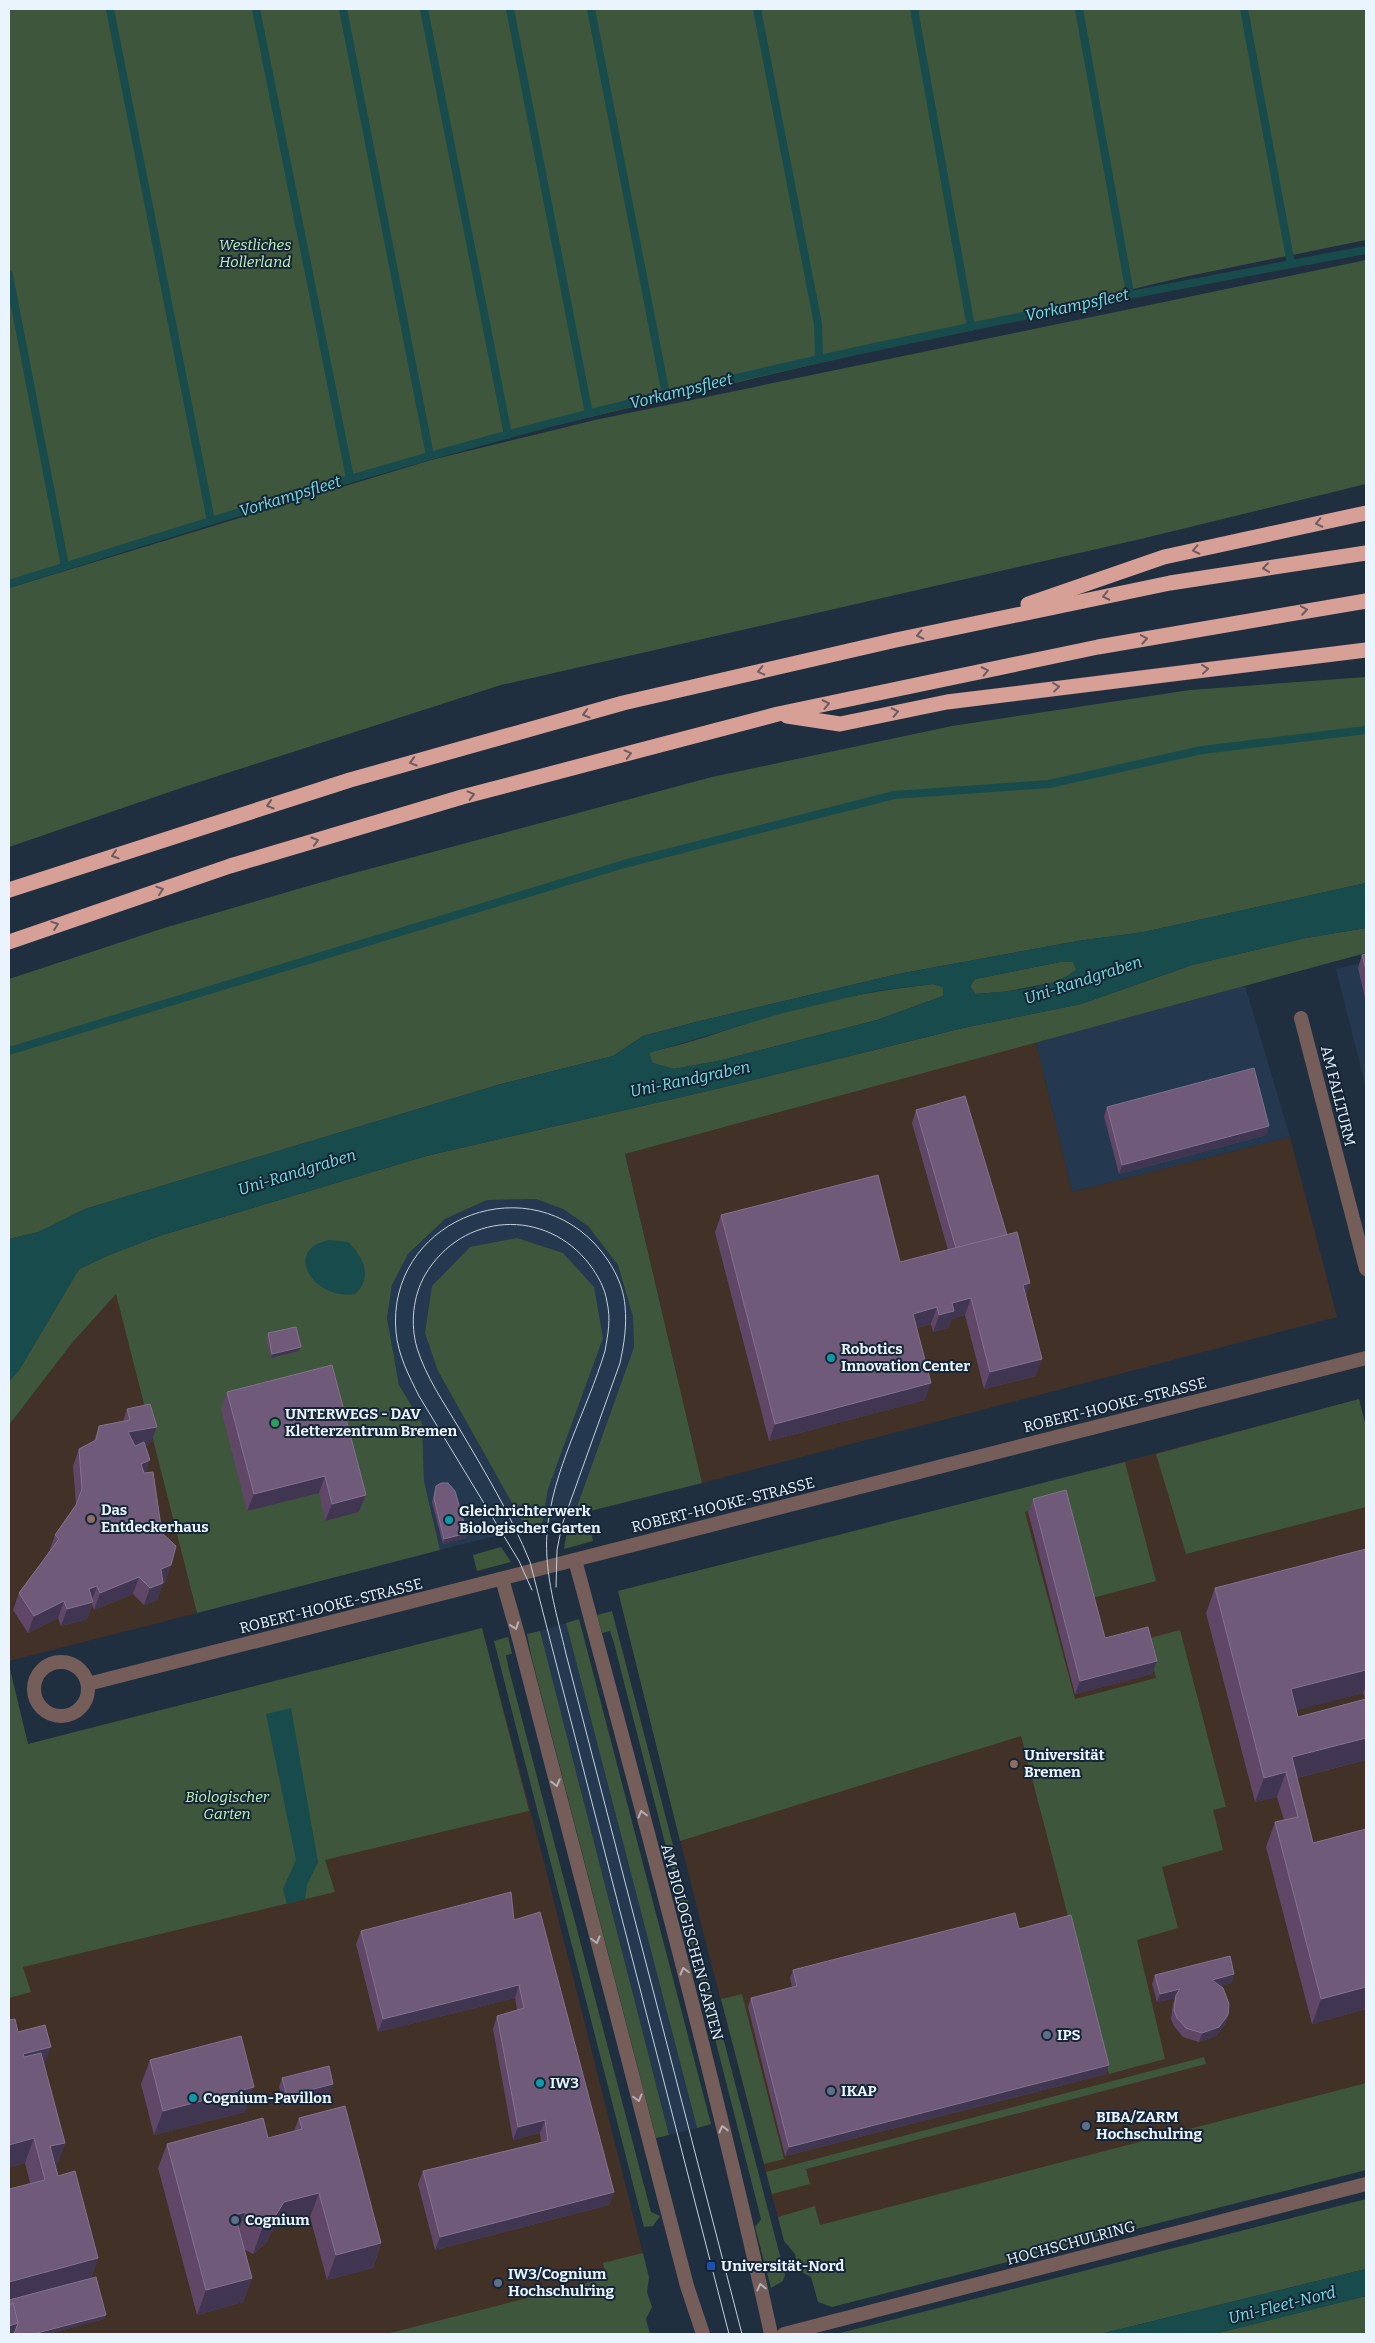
<svg xmlns="http://www.w3.org/2000/svg" width="1375" height="2343" font-family="Bitter,serif">
	<style>
		.built { fill: #24394f }
		.education { fill: #423127 }
		.green { fill: #3e563b }
		.water { fill: #184b4c; fill-rule: evenodd }
		.lines { fill: none; stroke-linecap: round; stroke-linejoin: round }
		.stream { stroke: #184b4c; stroke-width: 8 }
		.minor { stroke: #755e5a; stroke-width: 14 }
		.tertiary { stroke: #755e5a; stroke-width: 14 }
		.motorway { stroke: #d6a096; stroke-width: 15 }
		.tram { stroke: #c4cfdb; stroke-width: 1 }
		.wall { fill: #604768; fill-rule: evenodd }
		.shaded-wall { fill: #403651 }
		.building { fill: #6f5a79; stroke: #82728e }
		.oneway { stroke: #6c5c61 }
		.oneway2 { stroke: #b5b0b5 }
		.culture-dot { fill: #0f9aa8; stroke: #162536; stroke-width: 2 }
		.leisure-dot { fill: #2e9e5b; stroke: #162536; stroke-width: 2 }
		.education-dot { fill: #8d6e63; stroke: #162536; stroke-width: 2 }
		.service-dot { fill: #5c6f8a; stroke: #162536; stroke-width: 2 }
		.transit-dot { fill: #1a4fb4; stroke: #162536; stroke-width: 2 }
		.labels { text-anchor: middle; dominant-baseline: central; stroke-width: 4; stroke-linejoin: round; paint-order: stroke }
		.park-label { font-size: 15px; font-style: italic; fill: #c0f4b8; stroke: #162536 }
		.street-label { font-size: 15px; fill: #e9f4ff; stroke: #162536 }
		.poi-label { font-size: 15px; font-weight: bold; fill: #e9f4ff; stroke: #162536; text-anchor: start }
		.water-label { font-size: 16px; font-style: italic; fill: #76dedf; stroke: #162536 }
	</style>
	<rect width="100%" height="100%" fill="#202f40"/>
	<g class="built">
		<polygon points="1366,962 1366,1088 1336,969"/>
		<polygon points="1245,986 1290,1137 1072,1192 1036,1042"/>
		<polygon points="536,1199 563,1209 588,1226 618,1265 633,1317 634,1347 574,1515 542,1523 548,1489 438,1371 526,1528 440,1550 424,1481 422,1423 399,1385 387,1318 392,1285 408,1254 445,1219 487,1200"/>
		<polygon points="566,1623 697,2128 669,2135 540,1631"/>
	</g>
	<g class="education">
		<polygon points="1036,1042 1072,1192 1290,1137 1337,1317 702,1483 625,1154"/>
		<polygon points="116,1293 197,1613 9,1661 9,1425 72,1343"/>
		<polygon points="1359,1399 1366,1427 1366,2094 784,2241 707,1947 618,1591 965,1504"/>
		<polygon points="482,1628 545,1866 649,2278 438,2334 9,2334 9,1665 28,1744"/>
	</g>
	<g class="green">
		<polygon points="9,9 1366,9 1366,240 1184,277 463,447 9,582"/>
		<polygon points="1366,260 1366,484 1145,538 501,685 184,787 9,847 9,588 431,460 595,420"/>
		<polygon points="1366,677 1366,883 1144,932 1078,941 898,974 696,1022 643,1036 613,1056 501,1084 85,1209 39,1232 9,1239 9,979 164,928 343,876 712,777 952,726 1190,690"/>
		<polygon points="1366,928 1366,953 625,1154 702,1483 574,1515 634,1347 633,1317 618,1265 588,1226 563,1209 536,1199 487,1200 445,1219 408,1254 392,1285 387,1318 399,1385 422,1423 424,1481 440,1550 197,1613 116,1294 72,1343 9,1425 9,1381 19,1370 79,1269 109,1255 159,1236 426,1156 716,1089 963,1028 1081,1004 1192,965 1306,938"/>
		<polygon points="1060,962 1073,962 1077,970 1061,981 1003,992 975,994 970,986 975,979"/>
		<path d="M933,984L943,987V996L877,1020L718,1061L674,1069L652,1063L649,1052C693,1043 736,1026 780,1013C830,999 881,990 933,984Z"/>
		<polygon points="517,1238 563,1253 594,1287 603,1338 548,1489 542,1523 526,1528 438,1371 425,1333 432,1286 470,1247"/>
		<polygon points="1359,1399 1366,1427 1366,1507 1186,1554 1156,1454"/>
		<polygon points="1125,1462 1156,1581 1089,1599 1063,1502 1025,1512 1075,1699 1156,1678 1146,1639 1180,1630 1226,1807 1213,1810 1223,1850 1162,1867 1178,1928 1137,1940 1165,2059 1109,2074 1021,1736 680,1841 618,1591"/>
		<polygon points="589,1525 593,1541 564,1549 567,1530"/>
		<polygon points="501,1547 511,1562 477,1571 473,1555"/>
		<polygon points="612,1611 785,2275 783,2281 771,2288 755,2227 761,2219 614,1643 610,1631 602,1633 597,1615"/>
		<polygon points="579,1619 711,2124 697,2128 566,1623"/>
		<polygon points="482,1628 529,1811 325,1860 335,1892 23,1967 31,1992 9,1998 9,1665 28,1744"/>
		<polygon points="540,1631 669,2135 656,2138 532,1659 527,1634"/>
		<polygon points="508,1637 512,1654 506,1655 508,1666 651,2212 660,2216 653,2226 644,2227 494,1641"/>
		<polygon points="742,1994 784,2159 764,2164 721,1999"/>
		<polygon points="1204,2057 1206,2064 806,2169 810,2184 772,2194 766,2172"/>
		<polygon points="1366,2083 1366,2170 832,2307 818,2302 811,2277 798,2270 795,2254 784,2241 778,2217 815,2206 820,2225"/>
		<polygon points="1366,2199 1366,2269 1100,2334 836,2334"/>
		<polygon points="643,2253 649,2278 647,2292 652,2307 646,2319 650,2334 386,2334 606,2278 603,2263"/>
		<polygon points="1366,2296 1366,2334 1214,2334"/>
	</g>
	<g class="water">
		<path d="M1366,883V928L1306,938L1192,965L1081,1004L963,1028L716,1089L426,1156L159,1236L109,1255L79,1269L19,1370L9,1381V1239L39,1232L85,1209L501,1084L613,1056L643,1036L696,1022L898,974L1078,941L1144,932ZM1060,962H1073L1076,970C1050,990 1008,991 975,994L970,986L975,979ZM933,984L943,987V996L877,1020L718,1061L674,1069L653,1063L649,1053L783,1013L876,991Z"/>
		<path d="M329,1240L348,1242C364,1257 373,1278 355,1294C313,1301 282,1249 329,1240Z"/>
		<polygon points="291,1708 318,1862 307,1885 305,1899 287,1904 283,1889 296,1860 266,1714"/>
		<polygon points="1366,2269 1366,2296 1214,2334 1100,2334"/>
	</g>
	<g class="lines">
		<g class="stream">
			<polyline points="110,9 211,521"/>
			<polyline points="256,9 350,478"/>
			<polyline points="343,9 430,456"/>
			<polyline points="424,9 508,435"/>
			<polyline points="510,9 589,414"/>
			<polyline points="591,9 666,395"/>
			<polyline points="757,9 818,324 819,358"/>
			<polyline points="914,9 971,327"/>
			<polyline points="1079,9 1130,294"/>
			<polyline points="1244,9 1291,264"/>
			<polyline points="9,275 65,566"/>
			<path d="M9,584C190,527 371,470 555,422C823,353 1094,301 1366,250"/>
			<polyline points="9,1051 624,864 894,795 1049,784 1202,750 1366,730"/>
		</g>
		<g class="minor">
			<polyline points="1301,1018 1366,1269"/>
			<path d="M575,1560C644,1817 714,2074 771,2334"/>
			<polyline points="502,1579 518,1635 687,2286 703,2334"/>
			<circle cx="61" cy="1689" r="27"/>
			<polyline points="88,1684 1366,1358"/>
		</g>
		<polyline class="tertiary" points="784,2334 1366,2184"/>
		<g class="motorway">
			<polyline points="1028,604 1164,557 1366,513"/>
			<polyline points="787,716 840,724 947,702 1366,650"/>
			<polyline points="9,890 350,780 623,703 896,640 1170,583 1366,553"/>
			<polyline points="9,942 230,866 462,797 778,714 1098,647 1366,601"/>
		</g>
		<g class="tram">
			<path d="M532,1590L519,1561L419,1396C409,1376 398,1355 396,1332C386,1224 520,1166 594,1243C610,1260 623,1282 625,1306C627,1326 624,1344 620,1363L562,1525L557,1550L556,1587"/>
			<path d="M729,2334L530,1562C511,1515 485,1472 459,1428C444,1403 426,1377 417,1348C410,1324 413,1296 425,1275C462,1212 546,1207 590,1265C598,1276 605,1288 607,1302C611,1319 608,1334 605,1351C587,1411 552,1470 547,1533C544,1574 557,1615 566,1654L742,2334"/>
		</g>
	</g>
	<g class="wall">
		<polygon points="1366,954 1366,1002 1358,968 1362,955"/>
		<polygon points="1107,1107 1269,1126 1266,1135 1119,1174 1104,1116"/>
		<polygon points="916,1110 1007,1235 1030,1283 1026,1295 1036,1376 984,1389 965,1315 951,1319 948,1328 940,1330 933,1332 931,1324 917,1328 925,1400 769,1441 715,1232 721,1215 900,1262 948,1250 912,1123"/>
		<polygon points="268,1333 301,1347 299,1351 271,1358 266,1338"/>
		<polygon points="227,1392 366,1495 359,1512 325,1521 319,1493 247,1511 221,1409"/>
		<polygon points="127,1409 150,1444 145,1445 150,1460 145,1472 171,1565 165,1582 163,1583 157,1600 144,1605 133,1594 94,1610 92,1605 87,1619 61,1626 58,1618 28,1633 13,1610 19,1593 49,1552 55,1535 76,1504 73,1466 79,1449 94,1441 99,1426 123,1421"/>
		<polygon points="436,1486 467,1533 466,1538 443,1544 432,1502"/>
		<polygon points="1033,1499 1105,1638 1157,1661 1152,1674 1075,1694 1028,1512"/>
		<path d="M1366,1549V1760L1297,1778L1313,1843L1366,1829V2009L1312,2024L1266,1847L1275,1822L1284,1820L1277,1797L1255,1802L1206,1613L1215,1588ZM1363,1693L1365,1699L1298,1717L1296,1710Z"/>
		<polygon points="514,1920 614,2192 609,2205 435,2250 418,2184 423,2171 541,2142 540,2133 513,2140 493,2029 497,2016 517,2010 515,1998 378,2032 356,1944 361,1931"/>
		<polygon points="1019,1929 1109,2065 1106,2074 785,2156 748,2007 751,1998 792,1987 790,1978 793,1970"/>
		<polygon points="1234,1974 1231,1983 1220,1986 1228,2015 1225,2024 1216,2036 1199,2042 1183,2037 1174,2026 1171,2019 1173,2004 1175,1998 1157,2002 1152,1984 1155,1975"/>
		<polygon points="9,2020 44,2065 65,2143 56,2167 58,2176 98,2258 91,2278 104,2319 48,2334 9,2334 30,2183 25,2163 9,2167"/>
		<polygon points="150,2060 245,2112 154,2135 141,2084"/>
		<polygon points="282,2078 330,2093 284,2105 279,2087"/>
		<polygon points="299,2118 381,2243 373,2268 327,2280 310,2217 275,2226 266,2243 253,2254 244,2249 252,2278 243,2302 197,2315 158,2168 167,2144 268,2138 294,2131"/>
	</g>
	<g class="shaded-wall">
		<polygon points="1269,1126 1266,1135 1119,1174 1122,1165"/>
		<polygon points="1030,1283 1024,1300 1023,1285"/>
		<polygon points="971,1298 965,1315 951,1319 948,1328 933,1332 939,1315 952,1303"/>
		<polygon points="937,1307 931,1324 907,1331 913,1314"/>
		<polygon points="301,1347 299,1351 271,1358 272,1354"/>
		<polygon points="1042,1359 1036,1376 984,1389 990,1372"/>
		<polygon points="931,1383 925,1400 769,1441 775,1424"/>
		<polygon points="157,1427 150,1444 122,1450 128,1432"/>
		<polygon points="150,1460 144,1477 141,1464"/>
		<polygon points="325,1476 319,1493 247,1511 254,1494"/>
		<polygon points="366,1495 359,1512 325,1521 332,1504"/>
		<polygon points="467,1533 466,1538 443,1544 444,1539"/>
		<polygon points="171,1565 165,1582 161,1584 163,1583 157,1600 144,1605 150,1588 161,1569"/>
		<polygon points="139,1577 133,1594 94,1610 100,1593"/>
		<polygon points="97,1586 91,1603 93,1602 87,1619 61,1626 67,1609 89,1589"/>
		<polygon points="64,1601 58,1618 28,1633 34,1616"/>
		<polygon points="1157,1661 1152,1674 1075,1694 1080,1681"/>
		<polygon points="1366,1670 1366,1685 1363,1693 1282,1714 1291,1689"/>
		<polygon points="1366,1738 1366,1760 1288,1780 1292,1757"/>
		<polygon points="1286,1772 1277,1797 1255,1802 1264,1778"/>
		<polygon points="1234,1974 1231,1983 1209,1989 1212,1980"/>
		<polygon points="519,1985 515,1998 378,2032 383,2019"/>
		<polygon points="1366,1987 1366,2009 1312,2024 1321,1999"/>
		<polygon points="1180,1989 1175,1998 1157,2002 1160,1994"/>
		<polygon points="1228,2015 1225,2024 1216,2036 1199,2042 1202,2033"/>
		<polygon points="51,2047 42,2071 15,2078 23,2054"/>
		<polygon points="1109,2065 1106,2074 785,2156 789,2147"/>
		<polygon points="333,2084 330,2093 284,2105 287,2096"/>
		<polygon points="254,2087 245,2112 154,2135 163,2111"/>
		<polygon points="545,2120 540,2133 513,2140 518,2127"/>
		<polygon points="34,2138 25,2163 9,2167 9,2145"/>
		<polygon points="65,2143 56,2167 41,2171 50,2146"/>
		<polygon points="614,2192 609,2205 435,2250 440,2237"/>
		<polygon points="319,2193 310,2217 275,2226 266,2243 253,2254 262,2229 284,2202"/>
		<polygon points="245,2212 236,2237 235,2215"/>
		<polygon points="381,2243 373,2268 327,2280 336,2255"/>
		<polygon points="98,2258 89,2283 9,2304 9,2282"/>
		<polygon points="252,2278 243,2302 197,2315 206,2290"/>
		<polygon points="106,2315 104,2319 48,2334 33,2334"/>
		<polygon points="18,2323 14,2334 9,2334 9,2326"/>
	</g>
	<g class="building">
		<polygon points="1366,954 1366,970 1362,955"/>
		<polygon points="1254,1068 1269,1126 1122,1165 1107,1107"/>
		<polygon points="965,1096 1007,1235 956,1248 916,1110"/>
		<polygon points="878,1175 900,1262 1017,1232 1030,1283 1023,1285 1042,1359 990,1372 971,1298 952,1303 954,1311 946,1313 939,1315 937,1307 913,1314 931,1383 775,1424 721,1215"/>
		<polygon points="296,1327 301,1347 272,1354 268,1333"/>
		<polygon points="332,1365 366,1495 332,1504 325,1476 254,1494 227,1392"/>
		<polygon points="150,1404 157,1427 128,1432 135,1446 144,1442 150,1460 141,1464 144,1473 153,1472 162,1533 176,1546 171,1565 161,1569 163,1583 150,1588 139,1577 100,1593 97,1586 89,1589 93,1602 67,1609 64,1601 34,1616 19,1593 59,1539 55,1535 76,1505 82,1489 79,1449 96,1440 99,1426 130,1420 127,1409"/>
		<polygon points="441,1483 448,1483 455,1491 467,1533 444,1539 434,1498 436,1486"/>
		<polygon points="1066,1490 1105,1638 1148,1627 1157,1661 1080,1681 1033,1499"/>
		<polygon points="1366,1549 1366,1670 1291,1689 1298,1717 1366,1699 1366,1738 1292,1757 1313,1843 1366,1829 1366,1987 1321,1999 1275,1822 1298,1817 1286,1772 1264,1778 1215,1588"/>
		<polygon points="511,1892 514,1920 540,1912 614,2192 440,2237 423,2171 548,2141 545,2120 518,2127 497,2016 524,2008 519,1985 383,2019 361,1931"/>
		<polygon points="1015,1913 1019,1929 1071,1915 1109,2065 789,2147 751,1998 797,1986 793,1970"/>
		<polygon points="1230,1956 1234,1974 1212,1980 1223,1988 1229,2004 1228,2015 1219,2027 1202,2033 1186,2028 1177,2018 1174,2010 1176,1995 1180,1989 1160,1994 1155,1975"/>
		<polygon points="15,2019 18,2032 45,2025 51,2047 23,2054 24,2057 41,2053 65,2143 50,2146 58,2176 75,2171 98,2258 9,2282 9,2189 45,2180 34,2138 9,2145 9,2020"/>
		<polygon points="241,2036 254,2087 163,2111 150,2060"/>
		<polygon points="329,2066 333,2084 287,2096 282,2078"/>
		<polygon points="345,2106 381,2243 336,2255 319,2193 284,2202 274,2218 262,2229 252,2224 245,2212 235,2215 252,2278 206,2290 167,2144 263,2118 268,2138 302,2129 299,2118"/>
		<polygon points="96,2277 106,2315 33,2334 14,2334 18,2323 13,2303 9,2305 9,2300"/>
		<polygon points="13,2303 18,2323 9,2326 9,2305"/>
	</g>
	<defs><path id="oneway-chevron" d="M-2-3.5L2.5 0L-2 3.5" fill="none" stroke-width="1.6" stroke-linecap="round" stroke-linejoin="round" transform="scale(1.25)"/></defs>
	<g class="oneway">
		<use href="#oneway-chevron" transform="translate(1319 523) rotate(168)"/>
		<use href="#oneway-chevron" transform="translate(1196 550) rotate(168)"/>
		<use href="#oneway-chevron" transform="translate(1266 568) rotate(172)"/>
		<use href="#oneway-chevron" transform="translate(1106 596) rotate(168)"/>
		<use href="#oneway-chevron" transform="translate(1304 610) rotate(-9)"/>
		<use href="#oneway-chevron" transform="translate(920 635) rotate(168)"/>
		<use href="#oneway-chevron" transform="translate(1144 639) rotate(-10)"/>
		<use href="#oneway-chevron" transform="translate(1205 669) rotate(-6)"/>
		<use href="#oneway-chevron" transform="translate(761 671) rotate(167)"/>
		<use href="#oneway-chevron" transform="translate(985 671) rotate(-12)"/>
		<use href="#oneway-chevron" transform="translate(1056 687) rotate(-7)"/>
		<use href="#oneway-chevron" transform="translate(826 704) rotate(-12)"/>
		<use href="#oneway-chevron" transform="translate(895 712) rotate(-12)"/>
		<use href="#oneway-chevron" transform="translate(586 714) rotate(164)"/>
		<use href="#oneway-chevron" transform="translate(628 754) rotate(-15)"/>
		<use href="#oneway-chevron" transform="translate(413 762) rotate(164)"/>
		<use href="#oneway-chevron" transform="translate(471 795) rotate(-15)"/>
		<use href="#oneway-chevron" transform="translate(270 805) rotate(163)"/>
		<use href="#oneway-chevron" transform="translate(315 841) rotate(-16)"/>
		<use href="#oneway-chevron" transform="translate(115 855) rotate(162)"/>
		<use href="#oneway-chevron" transform="translate(160 890) rotate(-19)"/>
		<use href="#oneway-chevron" transform="translate(55 925) rotate(-19)"/>
	</g>
	<g class="oneway2">
		<use href="#oneway-chevron" transform="translate(515 1626) rotate(70)"/>
		<use href="#oneway-chevron" transform="translate(556 1783) rotate(76)"/>
		<use href="#oneway-chevron" transform="translate(642 1814) rotate(-105)"/>
		<use href="#oneway-chevron" transform="translate(596 1940) rotate(75)"/>
		<use href="#oneway-chevron" transform="translate(684 1971) rotate(-105)"/>
		<use href="#oneway-chevron" transform="translate(638 2098) rotate(75)"/>
		<use href="#oneway-chevron" transform="translate(723 2129) rotate(-104)"/>
		<use href="#oneway-chevron" transform="translate(761 2287) rotate(-103)"/>
	</g>
	<g class="culture-dot">
		<circle cx="831" cy="1358" r="5"/>
		<circle cx="449" cy="1520" r="5"/>
		<circle cx="540" cy="2083" r="5"/>
		<circle cx="193" cy="2098" r="5"/>
	</g>
	<circle class="leisure-dot" cx="275" cy="1423" r="5"/>
	<g class="education-dot">
		<circle cx="91" cy="1519" r="5"/>
		<circle cx="1014" cy="1764" r="5"/>
	</g>
	<g class="service-dot">
		<circle cx="1047" cy="2035" r="5"/>
		<circle cx="831" cy="2091" r="5"/>
		<circle cx="1086" cy="2126" r="5"/>
		<circle cx="235" cy="2220" r="5"/>
		<circle cx="498" cy="2283" r="5"/>
	</g>
	<rect class="transit-dot" x="706" y="2261" width="10" height="10" rx="2.5"/>
	<g class="labels">
		<g class="park-label">
			<text x="255" y="245">Westliches<tspan x="255" dy="17">Hollerland</tspan></text>
			<text x="227" y="1797">Biologischer<tspan x="227" dy="17">Garten</tspan></text>
		</g>
		<g class="street-label">
			<text transform="translate(1338 1096) rotate(76)">AM FALLTURM</text>
			<text transform="translate(1115 1405) rotate(-14)">ROBERT-HOOKE-STRASSE</text>
			<text transform="translate(723 1505) rotate(-14)">ROBERT-HOOKE-STRASSE</text>
			<text transform="translate(331 1606) rotate(-14)">ROBERT-HOOKE-STRASSE</text>
			<text transform="translate(692 1942) rotate(75)">AM BIOLOGISCHEN GARTEN</text>
			<text transform="translate(1071 2243) rotate(-15)">HOCHSCHULRING</text>
		</g>
		<g class="poi-label">
			<text x="841" y="1349">Robotics<tspan x="841" dy="17">Innovation Center</tspan></text>
			<text x="285" y="1414">UNTERWEGS - DAV<tspan x="285" dy="17">Kletterzentrum Bremen</tspan></text>
			<text x="101" y="1510">Das<tspan x="101" dy="17">Entdeckerhaus</tspan></text>
			<text x="459" y="1511">Gleichrichterwerk<tspan x="459" dy="17">Biologischer Garten</tspan></text>
			<text x="1024" y="1755">Universität<tspan x="1024" dy="17">Bremen</tspan></text>
			<text x="1057" y="2035">IPS</text>
			<text x="550" y="2083">IW3</text>
			<text x="841" y="2091">IKAP</text>
			<text x="203" y="2098">Cognium-Pavillon</text>
			<text x="1096" y="2117">BIBA/ZARM<tspan x="1096" dy="17">Hochschulring</tspan></text>
			<text x="245" y="2220">Cognium</text>
			<text x="721" y="2266">Universität-Nord</text>
			<text x="508" y="2274">IW3/Cognium<tspan x="508" dy="17">Hochschulring</tspan></text>
		</g>
		<g class="water-label">
			<text transform="translate(1077 305) rotate(-12)">Vorkampsfleet</text>
			<text transform="translate(681 391) rotate(-14)">Vorkampsfleet</text>
			<text transform="translate(290 496) rotate(-17)">Vorkampsfleet</text>
			<text transform="translate(1083 980) rotate(-18)">Uni-Randgraben</text>
			<text transform="translate(690 1079) rotate(-12)">Uni-Randgraben</text>
			<text transform="translate(297 1172) rotate(-17)">Uni-Randgraben</text>
			<text transform="translate(1282 2305) rotate(-14)">Uni-Fleet-Nord</text>
		</g>
	</g>
	<rect width="1375" height="2343" fill="none" stroke="#e9f4ff" stroke-width="20"/>
</svg>
